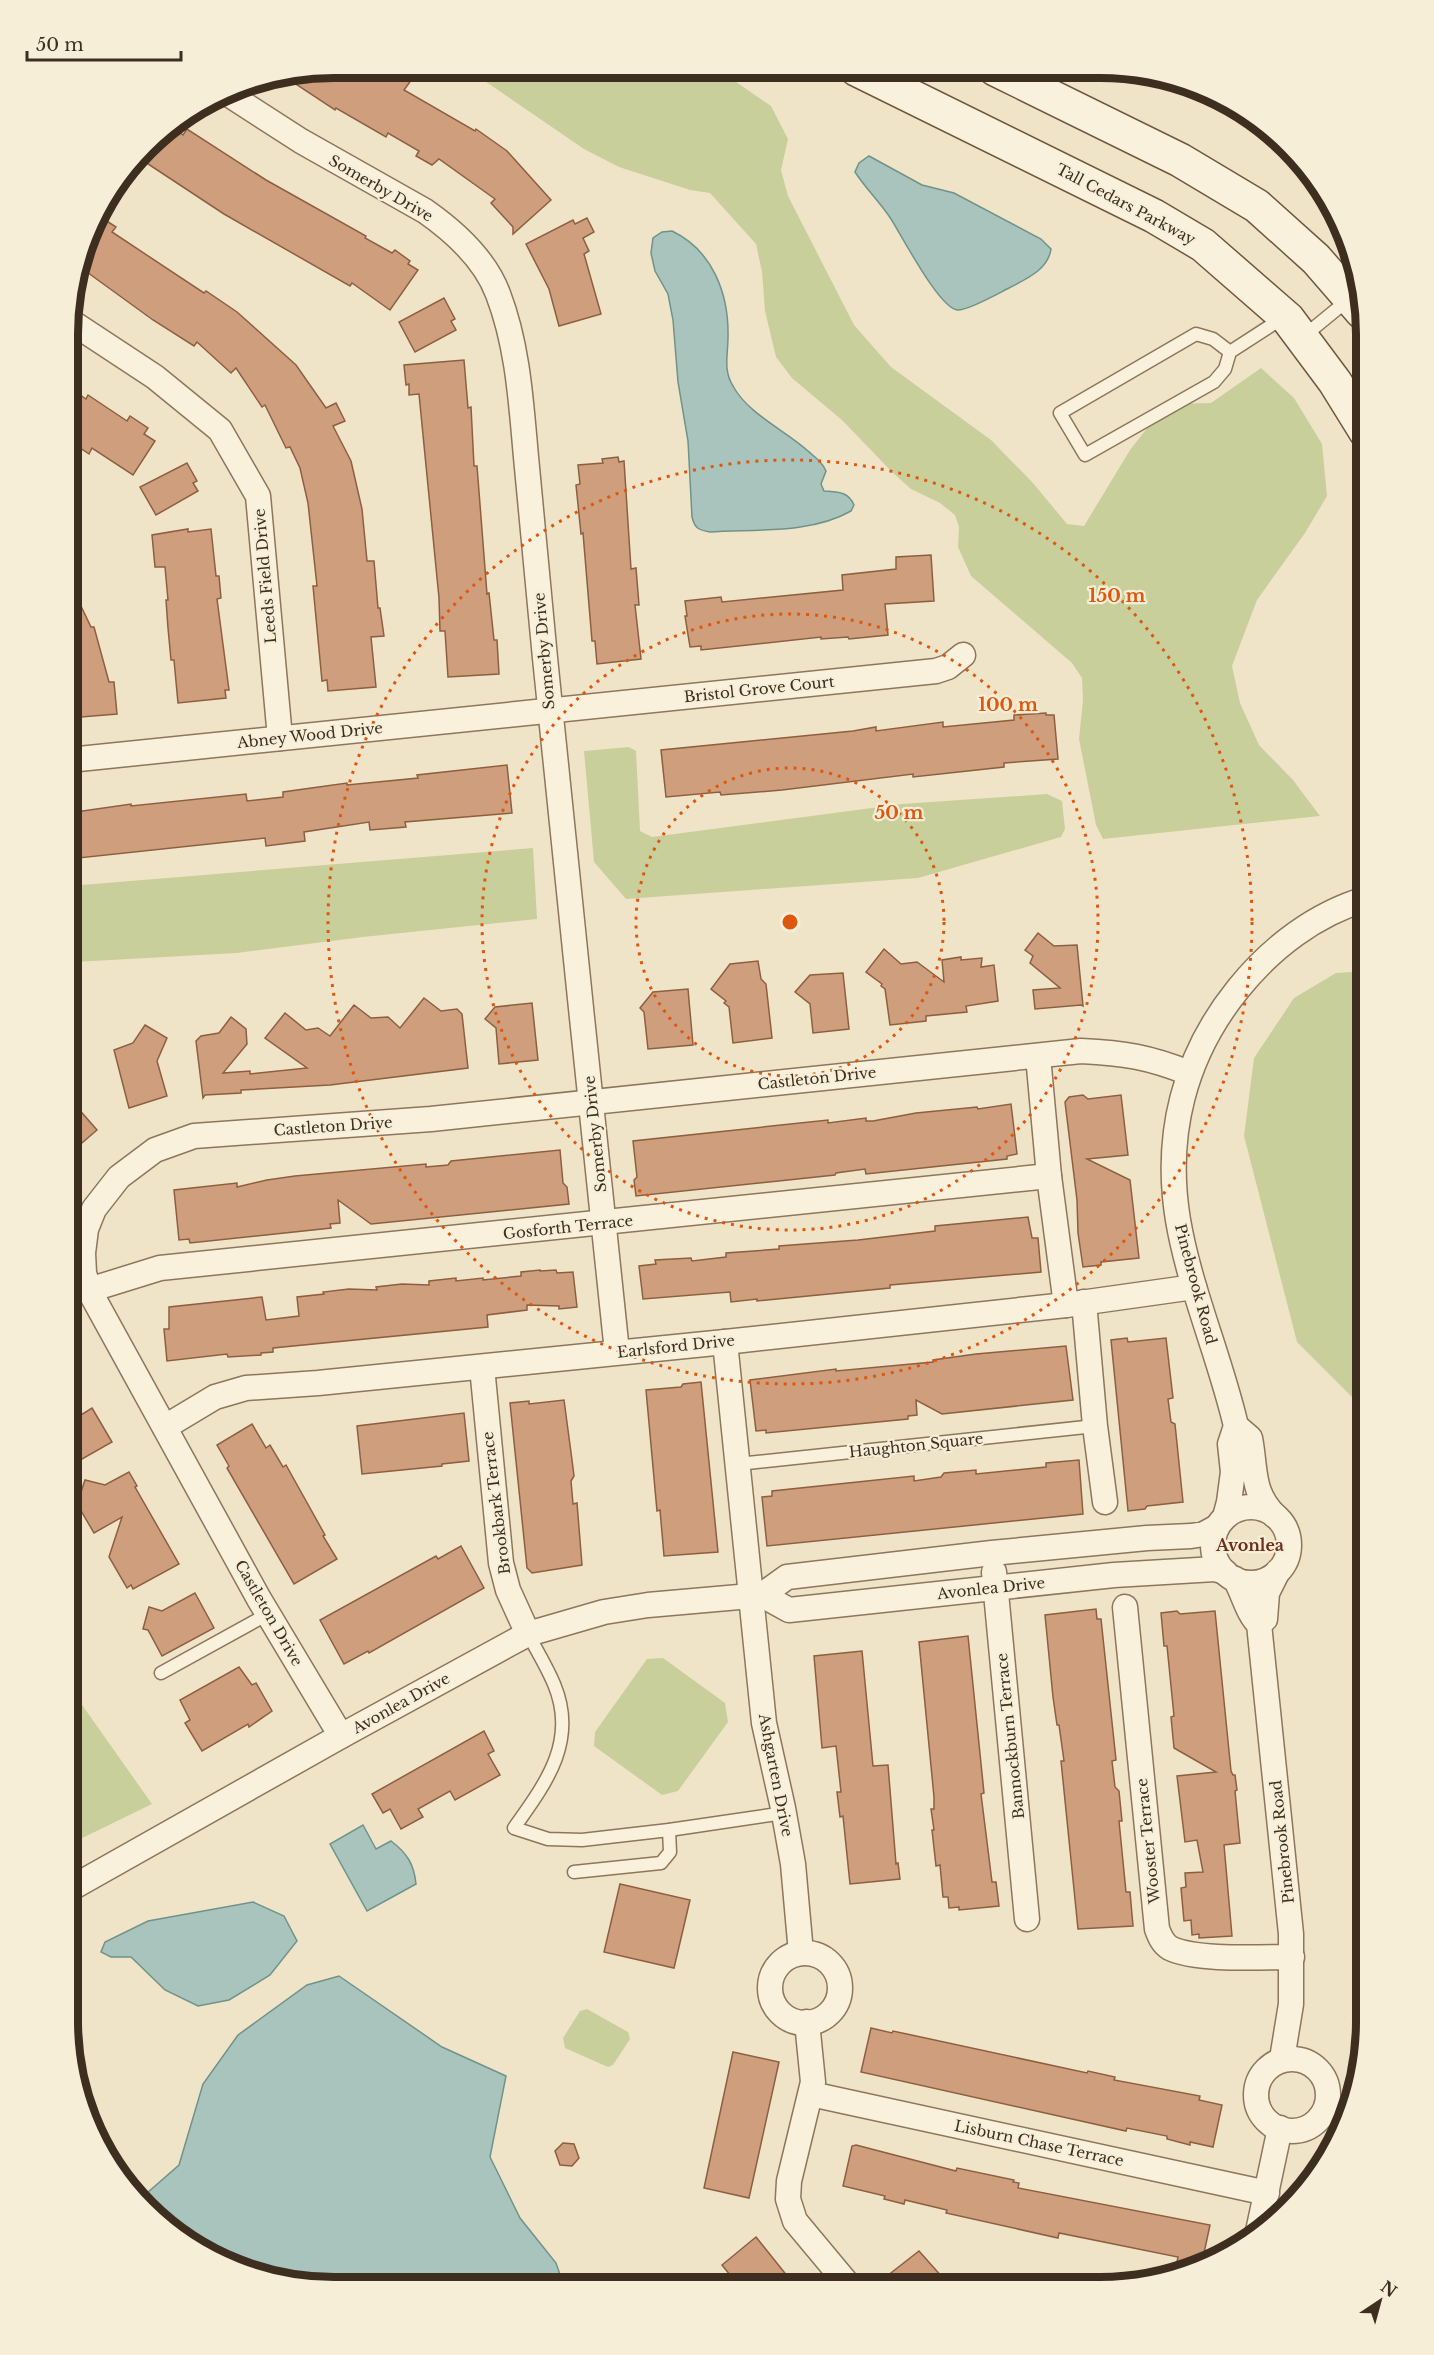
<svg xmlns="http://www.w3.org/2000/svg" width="1434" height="2355" font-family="'Libre Baskerville',serif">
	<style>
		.green { fill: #c9cf9b }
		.water { fill: #a9c4bc; stroke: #6f938a; stroke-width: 1.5 }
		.building { fill: #cf9f7d; stroke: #8d5f41; stroke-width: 1.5 }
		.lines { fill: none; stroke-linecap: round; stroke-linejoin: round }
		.service-casing { stroke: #8d765c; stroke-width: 15 }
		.minor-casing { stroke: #8d765c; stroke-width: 27 }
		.secondary-casing { stroke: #6f573f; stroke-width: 36 }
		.service { stroke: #faf1dc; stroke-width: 12 }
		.minor { stroke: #faf1dc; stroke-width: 24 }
		.secondary { stroke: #faf1dc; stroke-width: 33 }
		.ring { fill: none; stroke: #df570d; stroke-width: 3; stroke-dasharray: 3 6 }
		.labels { text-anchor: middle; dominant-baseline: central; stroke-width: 4.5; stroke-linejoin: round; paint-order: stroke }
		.street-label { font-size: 15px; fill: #3d2e20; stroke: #f7eed8 }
		.neighbourhood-label { font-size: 16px; font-weight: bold; fill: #6b2e1e; stroke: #f7eed8 }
		.rim { fill: none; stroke: #3d2e20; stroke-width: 8 }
		.centre { fill: #df570d; stroke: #f7eed8; stroke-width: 3 }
		.ring-label { font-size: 18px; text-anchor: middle; font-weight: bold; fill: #df570d; stroke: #f7eed8; stroke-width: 4.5; stroke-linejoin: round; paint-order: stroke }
	</style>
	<rect width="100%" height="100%" fill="#f0e4c8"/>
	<g class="green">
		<polygon points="463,68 702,69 729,77 771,106 788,139 781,170 788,196 854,325 891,367 991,440 1033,483 1067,524 1084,526 1130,450 1166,404 1211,403 1261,368 1294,398 1322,444 1327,496 1305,533 1257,600 1232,666 1240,703 1259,745 1293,780 1320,816 1103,839 1096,825 1079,739 1083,700 1082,678 1072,663 971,576 958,547 959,527 955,515 940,503 911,489 892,472 843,421 792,378 776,357 765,311 762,272 756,244 710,193 690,190 619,167 584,149 473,73"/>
		<polygon points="629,747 636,751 640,831 652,837 902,804 1047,794 1062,801 1065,829 1061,837 918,878 626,899 594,862 584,751"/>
		<polygon points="533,848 537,919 363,937 237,953 75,962 69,967 69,886"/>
		<polygon points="1366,971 1366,1411 1297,1342 1244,1136 1254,1058 1294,998 1336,973"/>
		<polygon points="663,1658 725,1703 728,1722 678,1791 662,1795 594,1746 595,1732 647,1659"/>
		<polygon points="68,1685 152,1804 68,1845"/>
		<polygon points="587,2009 628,2032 630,2039 613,2065 608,2067 565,2048 563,2038 580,2011"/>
	</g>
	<g class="water">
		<path d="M869,156L922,185L954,193L1041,239L1051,249C1048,270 1026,279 1009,288C999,293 969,310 958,310C940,310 902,236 891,219C880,202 866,189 855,172L859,163Z"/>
		<path d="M672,231C712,250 729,293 728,337C728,355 723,370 733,386C748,414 785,430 808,451C816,458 822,462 826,471L821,484L824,491C837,492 848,491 854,505L851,511C811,534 755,529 710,532C699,530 695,529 692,517L688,441L678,382L673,320L668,294L655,271L651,253L653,238L662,232Z"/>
		<path d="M363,1825L376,1849L391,1841C407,1853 414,1864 416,1884L367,1911L330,1844Z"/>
		<polygon points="253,1902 284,1916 297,1941 270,1975 229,2000 198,2006 165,1990 131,1957 111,1957 101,1952 105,1942 148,1921"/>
		<polygon points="339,1976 442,2047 506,2076 490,2157 520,2218 556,2263 564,2286 299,2285 232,2267 172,2233 139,2200 179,2165 203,2084 238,2035 307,1985"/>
	</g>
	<g class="building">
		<polygon points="334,68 352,68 373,81 381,68 420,68 404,90 475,131 476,129 507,151 551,200 513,234 513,227 491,203 495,199 439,159 432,165 416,156 419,151 388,133 386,137 336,108 335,110 285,77"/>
		<polygon points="171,126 183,135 187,129 266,180 366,236 365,238 392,253 395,250 410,261 408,264 418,270 390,310 352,283 350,286 224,214 139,158 158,134"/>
		<polygon points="96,214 116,227 112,232 204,293 206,291 237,312 296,365 326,408 336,403 345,421 333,426 351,461 362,509 367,561 374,561 378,608 380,608 384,636 371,637 376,687 328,691 327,680 322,681 313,586 317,586 308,503 300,468 290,447 286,448 265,405 262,407 236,368 231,373 197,342 194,346 153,320 80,267"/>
		<polygon points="587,218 594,232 583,238 589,251 584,254 601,314 559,326 549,289 526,244 573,220 575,224"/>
		<polygon points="444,298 455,319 451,321 456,330 415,352 399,322"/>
		<polygon points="464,360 468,408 471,407 474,466 477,466 487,594 489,593 494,640 497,640 499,674 448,677 445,631 440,631 439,598 419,394 409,395 409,384 406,385 404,365"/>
		<polygon points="70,388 86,399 88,395 127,421 130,416 148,428 144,434 155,441 133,475 92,448 89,454 70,441"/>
		<polygon points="618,457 619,462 624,461 631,569 636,568 639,605 635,605 641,659 597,664 595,641 592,641 583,533 581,534 576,485 580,484 578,465 603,463 602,459"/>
		<polygon points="187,463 197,481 193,483 198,491 156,515 140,487"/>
		<polygon points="188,529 188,532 211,529 216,576 219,576 221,598 217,599 229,690 225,690 226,698 178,703 174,660 171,660 168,628 166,600 168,600 165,567 155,567 152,535"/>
		<polygon points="931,555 934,601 885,604 888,635 849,639 848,637 821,639 821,637 701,650 701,646 690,647 685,616 687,616 685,601 721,597 722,602 843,590 842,575 896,569 896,557"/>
		<polygon points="69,581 91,627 94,627 109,682 114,682 117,714 69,718"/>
		<polygon points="1046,713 1046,715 1054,715 1058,759 1004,763 1004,767 913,777 913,774 782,790 721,795 720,792 666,797 661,750 853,731 876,727 876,731 943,722 943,727 1014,720 1014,715"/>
		<polygon points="507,765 512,813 405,822 406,827 370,830 369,822 304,832 305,841 266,846 265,838 69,859 69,813 131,804 131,806 246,794 247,801 283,797 283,792 347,783 347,785 418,778 417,775"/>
		<polygon points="1038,933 1054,946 1077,945 1083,1006 1081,1005 1035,1009 1033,990 1060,988 1030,963 1033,956 1025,950"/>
		<polygon points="884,949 901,964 917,962 944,982 942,960 961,957 961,960 982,958 981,967 994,965 998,1001 966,1006 967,1012 926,1016 926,1021 890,1025 885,989 881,986 882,984 866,972"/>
		<polygon points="758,961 761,979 766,984 772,1038 733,1043 729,1007 724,1003 726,1001 711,989 730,964"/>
		<polygon points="843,973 849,1029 813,1033 810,1004 795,992 810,975"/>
		<polygon points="688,989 693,1045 648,1049 644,1012 640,1008 653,992"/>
		<polygon points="424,998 441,1011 457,1009 462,1014 468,1068 330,1085 241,1090 241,1093 205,1095 203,1098 196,1041 201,1036 219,1033 231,1017 246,1029 247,1044 223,1073 250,1071 250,1074 307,1068 265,1038 285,1013 306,1030 318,1028 330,1036 354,1005 371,1018 388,1017 400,1028"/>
		<polygon points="532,1003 538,1060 499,1064 496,1028 485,1019 495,1007"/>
		<polygon points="145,1025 167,1038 157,1061 167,1096 129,1108 114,1050 133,1043"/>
		<polygon points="1083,1095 1088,1099 1121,1095 1128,1155 1087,1159 1130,1180 1139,1258 1101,1262 1101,1265 1083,1267 1078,1233 1077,1200 1065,1102 1069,1097"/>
		<polygon points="69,1098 97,1130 69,1154"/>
		<polygon points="1011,1104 1017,1154 1007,1156 1007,1159 866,1174 865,1169 836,1173 835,1175 636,1196 634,1180 637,1177 633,1141 828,1120 828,1123 866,1118 866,1121 873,1121 916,1113 977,1107 978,1109"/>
		<polygon points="560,1150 563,1183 567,1187 569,1204 371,1224 338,1200 340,1223 330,1224 331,1228 190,1243 189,1239 179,1240 174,1190 237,1183 237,1187 267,1180 295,1176 426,1164 426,1167 448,1165 451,1161"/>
		<polygon points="1028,1217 1032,1238 1038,1238 1041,1272 890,1285 890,1288 757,1301 757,1299 731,1302 730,1292 643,1299 639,1266 656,1264 655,1260 691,1258 692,1261 726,1257 726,1253 779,1249 779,1246 858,1240 935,1231 935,1226"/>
		<polygon points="540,1270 540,1271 556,1270 557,1273 573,1272 577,1307 559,1309 559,1306 527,1305 527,1310 487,1315 488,1327 273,1348 273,1352 261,1353 261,1355 228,1357 227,1354 167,1361 164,1329 169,1329 169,1307 262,1297 266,1320 299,1316 297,1297 324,1294 323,1292 349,1289 377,1290 376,1287 402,1284 429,1285 429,1281 456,1278 456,1281 483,1278 483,1280 521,1276 521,1272"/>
		<polygon points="1127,1338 1128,1342 1166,1338 1173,1398 1168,1399 1171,1422 1175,1424 1183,1502 1147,1506 1145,1509 1128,1511 1111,1340"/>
		<polygon points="1066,1346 1073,1400 942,1414 916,1400 917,1415 908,1416 908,1419 766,1433 766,1430 756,1431 750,1380 836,1369 836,1371 933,1362 933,1360 976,1354"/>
		<polygon points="701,1382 718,1552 664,1556 660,1510 657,1511 646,1390 681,1387 683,1384"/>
		<polygon points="564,1400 572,1460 574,1476 571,1481 573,1504 577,1503 582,1565 532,1573 527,1568 510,1403 529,1401 529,1404"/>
		<polygon points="92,1408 112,1442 68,1467 68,1423"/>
		<polygon points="464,1413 469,1461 442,1464 442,1466 362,1474 357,1426"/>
		<polygon points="252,1424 266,1448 270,1445 283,1467 286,1465 325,1535 323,1536 337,1559 294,1584 227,1468 229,1466 217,1445"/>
		<polygon points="1079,1460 1083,1514 767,1546 762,1497 772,1496 772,1491 914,1476 914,1481 941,1477 944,1473 976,1470 976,1474 1046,1467 1046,1463"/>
		<polygon points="129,1472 137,1486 135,1487 179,1564 133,1589 131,1585 127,1588 109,1557 122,1517 94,1533 77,1504 85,1480 105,1485"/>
		<polygon points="461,1546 484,1588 369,1653 368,1651 344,1664 320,1620 436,1556 438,1559"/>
		<polygon points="195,1593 214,1628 162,1656 148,1630 143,1629 149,1607 162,1611"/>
		<polygon points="1096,1609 1097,1619 1101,1619 1116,1760 1112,1761 1115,1787 1119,1791 1122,1821 1119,1821 1126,1892 1130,1892 1133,1926 1078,1929 1061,1761 1064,1761 1059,1725 1057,1725 1053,1697 1045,1615"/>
		<polygon points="1177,1611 1180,1614 1215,1611 1231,1771 1233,1775 1235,1775 1237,1790 1235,1791 1240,1843 1224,1845 1232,1936 1199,1938 1199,1934 1192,1935 1191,1920 1184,1921 1181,1888 1186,1887 1185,1873 1203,1872 1197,1840 1185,1842 1177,1776 1216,1772 1174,1748 1171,1717 1174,1716 1167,1646 1164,1646 1161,1613"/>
		<polygon points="968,1636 984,1793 981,1794 992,1882 996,1882 999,1906 959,1910 959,1907 949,1908 948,1897 943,1897 940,1865 936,1866 932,1830 934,1830 931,1809 934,1809 934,1797 919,1642"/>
		<polygon points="862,1651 873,1766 888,1765 896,1864 898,1863 900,1879 850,1884 843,1816 840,1817 837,1792 841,1792 836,1746 822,1748 814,1656"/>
		<polygon points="239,1667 252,1685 256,1683 272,1711 249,1727 248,1724 202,1751 185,1723 190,1720 180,1700"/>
		<polygon points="484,1731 494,1751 488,1754 500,1775 455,1800 450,1791 418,1809 423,1817 401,1829 390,1809 383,1813 372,1794"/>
		<polygon points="620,1884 690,1900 674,1968 604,1952"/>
		<polygon points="871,2028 892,2033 893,2031 1087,2073 1088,2071 1115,2077 1114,2080 1200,2096 1199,2100 1222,2105 1213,2147 1190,2142 1190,2145 1167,2139 1167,2136 1127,2128 1126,2131 861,2072"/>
		<polygon points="733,2052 779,2062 749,2198 704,2188"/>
		<polygon points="563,2143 574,2144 579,2158 572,2166 560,2165 555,2151"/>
		<polygon points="856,2145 956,2171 957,2168 1014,2180 1013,2182 1019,2183 1018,2188 1210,2225 1201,2267 1177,2262 1178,2257 1059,2233 1058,2238 946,2213 947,2210 905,2200 904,2204 884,2199 885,2196 843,2186 852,2146"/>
		<polygon points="756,2237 796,2287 739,2286 722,2265"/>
		<polygon points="919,2251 951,2287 873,2287"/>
	</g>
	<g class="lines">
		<defs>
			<g id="service">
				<polyline points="1304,336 1348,300"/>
				<polyline points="1230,352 1225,369 1214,382 1085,455 1060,413 1196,334 1213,339 1230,352 1284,317"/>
				<polyline points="738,1464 1095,1426"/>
				<path d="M528,1634C537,1651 547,1667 554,1684C578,1741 546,1783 514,1828L548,1839L582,1840L669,1830L784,1813"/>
				<polyline points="161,1673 268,1614"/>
				<polyline points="574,1872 661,1863 670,1852 669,1830"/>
			</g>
			<g id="minor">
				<path d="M225,92L301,141L425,211C455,232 485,259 498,294C518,346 521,402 526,457C532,524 539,591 545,658C567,889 594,1121 617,1352"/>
				<polyline points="70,321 155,377 220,430 258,496 280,738"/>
				<polyline points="69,760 936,671 948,667 963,655"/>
				<polyline points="1038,1056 1049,1176 1066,1305"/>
				<polyline points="89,1290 160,1268 1049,1176"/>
				<polyline points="1084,1302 1095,1426 1105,1502"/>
				<polyline points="725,1342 764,1723 783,1808 793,1864 801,1953"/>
				<polyline points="482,1367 501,1563 508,1590 528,1634"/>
				<path d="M1236,1426L1250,1438C1256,1469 1251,1492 1275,1516"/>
				<polyline points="165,1427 215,1397 246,1388 318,1383 725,1342 1066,1305 1194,1287"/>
				<circle cx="1251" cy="1545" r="38"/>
				<path d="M1225,1517L1229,1502L1233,1472L1230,1444L1236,1426C1220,1357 1190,1290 1178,1220C1164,1135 1184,1056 1238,989C1271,948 1315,914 1366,899"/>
				<polyline points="994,1572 1027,1919"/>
				<path d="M1235,1579C1243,1592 1248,1615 1259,1624L1291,1934V2004L1282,2059"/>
				<polyline points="762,1595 789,1610 1114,1575 1215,1569 1225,1572"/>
				<path d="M1125,1607L1157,1929C1160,1937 1163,1944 1170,1948C1196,1961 1262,1957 1292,1957"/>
				<polyline points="1259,1624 1265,1619 1267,1593 1278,1571"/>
				<path d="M341,1736L259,1599L89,1290L84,1273L83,1253L86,1229L94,1209L119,1177L155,1150L194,1136L431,1119L1081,1051C1124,1053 1149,1057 1189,1073"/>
				<polyline points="68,1890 341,1736 511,1643 528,1634 604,1612 648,1605 762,1595 787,1577 992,1553 1147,1538 1191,1536 1204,1534 1217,1527"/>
				<circle cx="805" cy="1988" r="35"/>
				<polyline points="807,2022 813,2082 789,2181 788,2199 795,2221 850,2287"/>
				<circle cx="1292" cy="2095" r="36"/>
				<polyline points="811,2094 1267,2193"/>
				<polyline points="1257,2236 1280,2128"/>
			</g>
			<g id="secondary">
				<polyline points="856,69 1154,216 1203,245 1288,319 1335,382 1366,432"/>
				<polyline points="995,69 1180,160 1257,206 1316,259 1362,312"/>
			</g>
		</defs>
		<use href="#service" class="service-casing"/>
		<use href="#minor" class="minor-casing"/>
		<use href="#secondary" class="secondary-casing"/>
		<use href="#service" class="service"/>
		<use href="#minor" class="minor"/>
		<use href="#secondary" class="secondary"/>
	</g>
	<g class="ring">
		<circle cx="790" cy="922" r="154"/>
		<circle cx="790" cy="922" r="308"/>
		<circle cx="790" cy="922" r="462"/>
	</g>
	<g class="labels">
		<g class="street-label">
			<text transform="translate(381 188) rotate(30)">Somerby Drive</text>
			<text transform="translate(1126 204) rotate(28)">Tall Cedars Parkway</text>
			<text transform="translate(265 576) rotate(-95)">Leeds Field Drive</text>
			<text transform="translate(544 651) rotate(-95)">Somerby Drive</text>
			<text transform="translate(759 689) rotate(-6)">Bristol Grove Court</text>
			<text transform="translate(310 735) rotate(-6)">Abney Wood Drive</text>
			<text transform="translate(817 1078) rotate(-6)">Castleton Drive</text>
			<text transform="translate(333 1126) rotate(-4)">Castleton Drive</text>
			<text transform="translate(595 1134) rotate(-96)">Somerby Drive</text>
			<text transform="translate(568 1227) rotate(-6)">Gosforth Terrace</text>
			<text transform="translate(1196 1284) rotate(75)">Pinebrook Road</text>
			<text transform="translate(676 1346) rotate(-6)">Earlsford Drive</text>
			<text transform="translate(916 1445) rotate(-6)">Haughton Square</text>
			<text transform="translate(496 1503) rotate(-97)">Brookbark Terrace</text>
			<text transform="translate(991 1588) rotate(-6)">Avonlea Drive</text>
			<text transform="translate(269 1613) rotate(60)">Castleton Drive</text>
			<text transform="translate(401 1703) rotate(-29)">Avonlea Drive</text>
			<text transform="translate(1010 1736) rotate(-96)">Bannockburn Terrace</text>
			<text transform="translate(776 1775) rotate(79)">Ashgarten Drive</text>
			<text transform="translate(1148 1841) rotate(-96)">Wooster Terrace</text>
			<text transform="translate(1282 1842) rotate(-96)">Pinebrook Road</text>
			<text transform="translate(1039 2143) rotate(12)">Lisburn Chase Terrace</text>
		</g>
		<g class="neighbourhood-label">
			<text x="1250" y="1545">Avonlea</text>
		</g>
	</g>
	<path d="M0 0H1434V2355H0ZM334 78H1100A256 256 0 0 1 1356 334V2021A256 256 0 0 1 1100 2277H334A256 256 0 0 1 78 2021V334A256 256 0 0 1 334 78Z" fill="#f7eed8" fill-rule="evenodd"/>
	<path class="rim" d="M334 78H1100A256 256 0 0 1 1356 334V2021A256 256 0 0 1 1100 2277H334A256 256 0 0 1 78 2021V334A256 256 0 0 1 334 78Z"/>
	<circle cx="790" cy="922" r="9" class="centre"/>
	<g class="ring-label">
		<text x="1117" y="602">150 m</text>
		<text x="1008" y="711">100 m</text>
		<text x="899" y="819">50 m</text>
	</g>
	<g transform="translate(1380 2301) rotate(36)" stroke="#f7eed8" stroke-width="4.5" paint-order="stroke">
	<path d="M0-4.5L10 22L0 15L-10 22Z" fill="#3d2e20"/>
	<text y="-9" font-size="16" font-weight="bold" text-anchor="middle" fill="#3d2e20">N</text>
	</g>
	<path d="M27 51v9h154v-9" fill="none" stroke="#3d2e20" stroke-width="3"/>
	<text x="36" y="51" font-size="18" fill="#3d2e20" stroke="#f7eed8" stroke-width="4.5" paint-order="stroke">50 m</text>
</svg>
